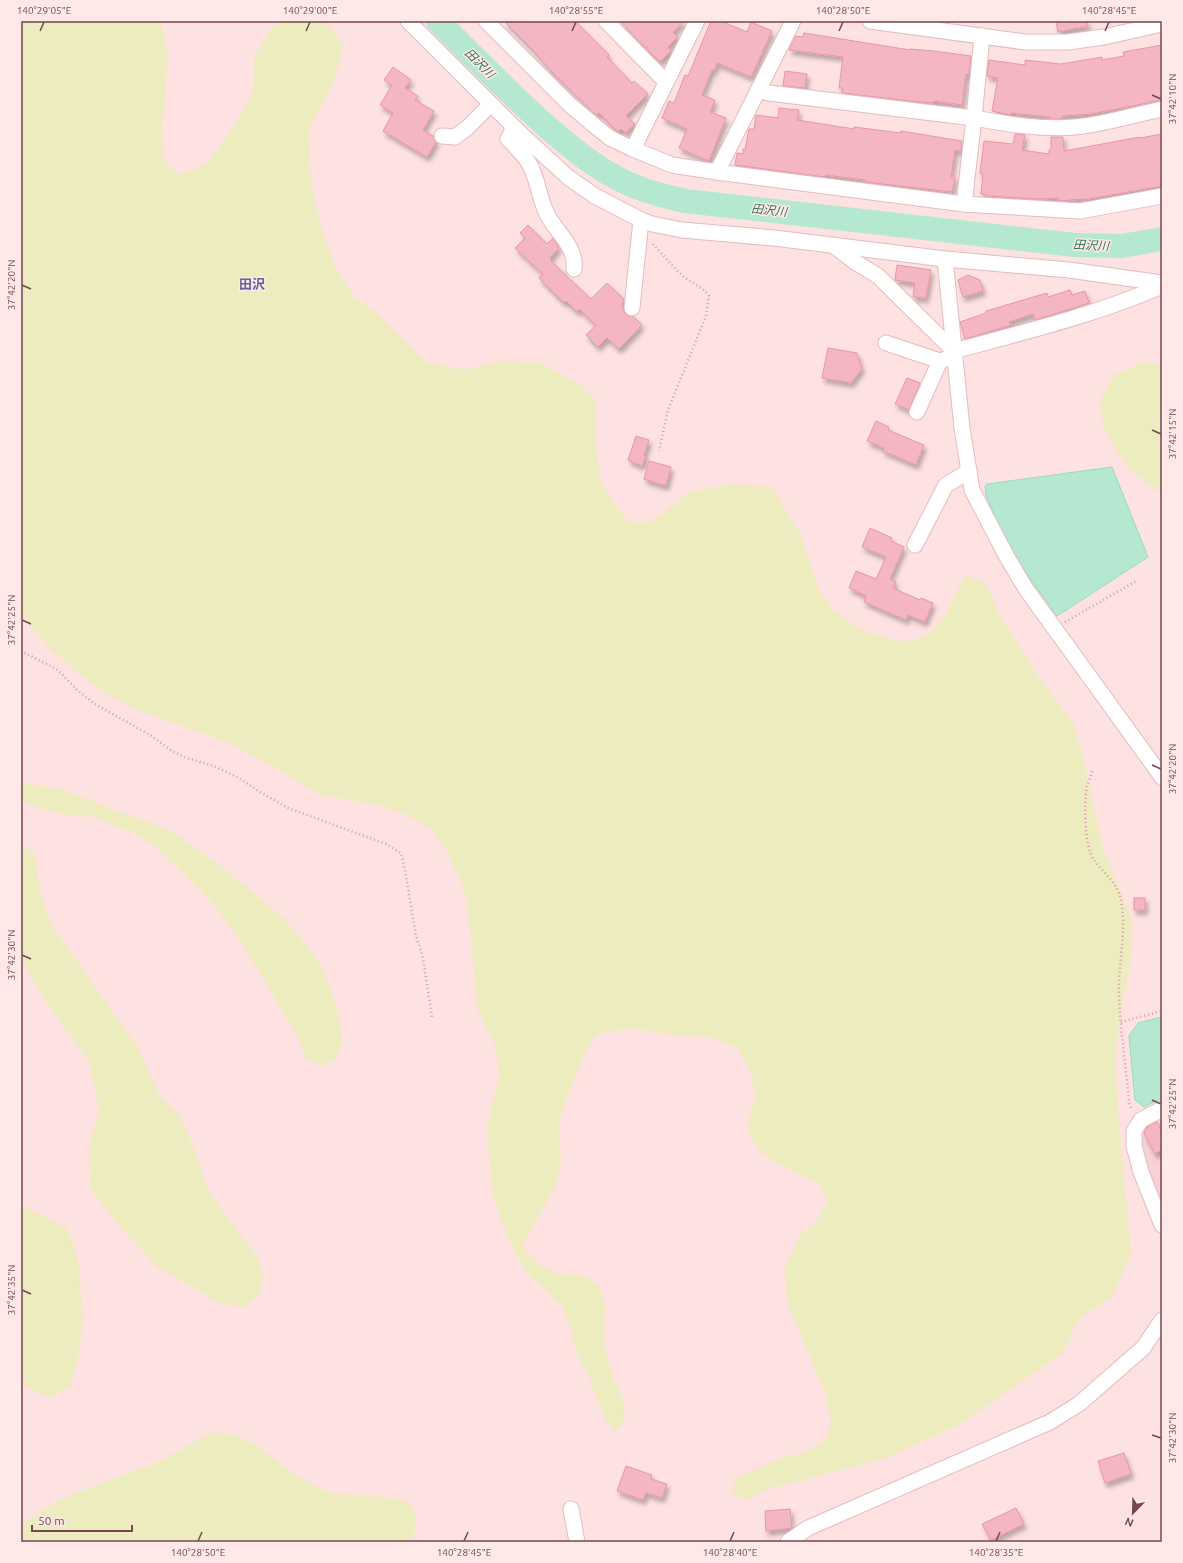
<svg xmlns="http://www.w3.org/2000/svg" width="1183" height="1563" font-family="Ubuntu,'Noto Sans JP',sans-serif">
	<style>
		.residential { fill: #f8d2d3 }
		.green { fill: #ececbe }
		.water { fill: #b4e8d1; stroke: #9adbbe }
		.lines { fill: none; stroke-linecap: round; stroke-linejoin: round }
		.river { stroke: #b4e8d1; stroke-width: 24 }
		.building { fill: #f5b6c3; stroke: #e896a7; filter: url(#shadow) }
		.minor-casing { stroke: #e2bcc1; stroke-width: 17 }
		.path { stroke: #d99aa7; stroke-width: 2.5; stroke-dasharray: 1 3; stroke-linecap: butt }
		.minor { stroke: #fff; stroke-width: 15 }
		.ticks { fill: none; stroke: #764652; stroke-width: 1.5 }
		.labels { text-anchor: middle; dominant-baseline: central; stroke-width: 3; stroke-linejoin: round; paint-order: stroke }
		.water-label { font-size: 12px; font-style: italic; fill: #36765a; stroke: #ffe8e8 }
		.quarter-label { font-size: 13px; font-weight: bold; fill: #65619a; stroke: #ffe8e8 }
		.neatline { fill: none; stroke: #764652; stroke-width: 1.5 }
		.ticks-label { font-size: 10px; text-anchor: middle; fill: #764652 }
	</style>
	<defs>
		<filter id="shadow"><feDropShadow dx="2.5" dy="4.5" stdDeviation="2" flood-color="#0004"/></filter>
	</defs>
	<rect width="100%" height="100%" fill="#fee1e1"/>
	<polygon class="residential" points="1162,1105 1162,1230 1132,1156 1137,1118"/>
	<g class="green">
		<polygon points="21,21 158,21 161,24 167,54 166,90 162,125 163,160 178,175 208,163 235,125 254,89 254,58 272,28 282,21 326,21 344,46 332,86 309,128 311,183 321,226 336,269 354,297 375,312 426,362 464,370 501,361 542,363 581,386 595,399 595,436 600,481 616,507 629,523 653,521 690,492 732,484 772,487 801,536 817,586 833,610 865,632 906,642 928,635 944,618 965,575 985,583 1001,618 1042,682 1073,722 1082,754 1103,849 1133,921 1130,961 1115,1051 1118,1109 1131,1254 1113,1296 1079,1318 1063,1353 957,1426 913,1445 887,1458 768,1489 746,1500 732,1493 735,1479 783,1457 805,1453 826,1438 831,1422 825,1393 787,1302 785,1266 801,1234 816,1222 827,1202 821,1185 776,1163 762,1153 750,1136 748,1121 756,1097 750,1070 737,1048 711,1037 681,1036 628,1028 596,1035 582,1060 566,1100 559,1123 561,1160 556,1186 522,1245 532,1258 544,1268 559,1274 586,1277 599,1286 605,1307 604,1344 612,1376 624,1400 625,1411 622,1424 614,1432 605,1420 588,1374 576,1353 570,1326 563,1307 530,1276 518,1259 507,1236 494,1200 488,1145 488,1123 499,1075 496,1047 478,1011 469,920 464,888 448,854 431,828 402,813 373,804 321,795 236,746 136,709 103,692 52,651 21,614"/>
		<polygon points="1144,362 1162,364 1162,494 1132,471 1119,455 1104,429 1100,401 1114,375"/>
		<polygon points="24,783 60,789 171,831 219,865 285,919 320,963 335,1001 343,1041 335,1060 325,1065 306,1060 301,1044 271,991 236,935 209,899 182,872 156,847 137,835 95,817 66,815 27,805 21,798 21,784"/>
		<polygon points="21,845 34,853 40,892 52,926 137,1046 161,1098 180,1116 195,1151 208,1191 258,1258 264,1278 260,1292 245,1307 217,1302 193,1287 158,1268 123,1230 90,1189 89,1149 99,1107 89,1061 42,996 21,959"/>
		<polygon points="21,1206 67,1228 78,1257 83,1318 78,1358 70,1387 49,1397 21,1384"/>
		<polygon points="213,1432 235,1435 255,1444 297,1476 332,1494 364,1495 402,1500 412,1506 417,1519 413,1538 408,1542 21,1542 21,1525 62,1498 158,1462"/>
	</g>
	<g class="water">
		<polygon points="1112,467 1148,557 1057,616 1006,545 986,495 985,487 987,484"/>
		<polygon points="1162,1017 1162,1098 1144,1107 1135,1100 1129,1036 1138,1023"/>
	</g>
	<g class="lines">
		<path class="river" d="M438,21C473,56 508,92 545,125C570,147 596,169 627,183C645,192 665,196 685,201L1075,245L1122,246L1162,239"/>
	</g>
	<g class="building">
		<polygon points="504,21 575,21 609,55 607,57 632,83 634,81 648,94 626,116 635,124 625,133 621,129 618,132 599,113 596,115 551,71 533,50"/>
		<polygon points="620,21 685,21 673,32 678,37 668,47 671,51 660,62"/>
		<polygon points="711,21 721,21 747,32 751,22 772,31 751,77 717,63 714,71 712,70 702,95 715,100 710,112 726,118 709,161 679,148 687,129 662,118 669,101 674,103 685,75 688,76"/>
		<polygon points="1056,21 1087,21 1088,26 1058,32"/>
		<polygon points="804,33 910,50 910,49 934,51 971,56 969,75 966,74 962,105 934,101 933,103 902,100 842,93 843,88 839,88 843,57 789,50 796,36 803,37"/>
		<polygon points="1162,45 1162,100 1091,114 1062,116 1062,119 1050,119 1050,117 1011,113 1011,115 992,111 998,78 987,76 989,60 1025,65 1025,60 1061,64 1102,57 1102,60 1124,56 1123,52"/>
		<polygon points="393,67 411,80 405,88 418,96 415,100 434,111 423,130 433,136 436,142 427,157 383,131 393,113 380,105 392,85 384,80"/>
		<polygon points="785,71 807,74 805,88 783,86"/>
		<polygon points="779,108 799,110 797,120 854,129 854,127 901,133 901,131 962,141 961,151 955,150 951,177 955,177 952,192 865,182 865,180 826,175 825,177 735,165 737,153 743,154 743,149 745,150 749,129 754,129 756,115 778,118"/>
		<polygon points="1015,134 1025,135 1022,150 1049,154 1049,150 1051,150 1051,137 1063,137 1064,151 1140,137 1140,138 1162,134 1162,186 1082,200 1082,199 1059,201 1059,198 1038,199 987,196 987,195 981,194 983,174 980,173 984,141 1013,144"/>
		<polygon points="528,225 547,244 553,238 559,248 550,258 552,260 551,261 591,299 607,283 624,299 622,305 624,312 627,315 634,317 642,325 619,349 607,338 598,347 586,335 596,325 579,309 577,312 566,301 564,303 539,278 543,274 515,248 525,238 520,233"/>
		<polygon points="897,265 931,270 926,298 913,297 915,283 895,280"/>
		<polygon points="968,275 980,280 983,291 963,297 958,280"/>
		<polygon points="1070,290 1072,295 1085,291 1089,303 1035,320 1033,314 1009,322 1011,325 965,339 960,322 986,313 986,311 1047,293 1048,297"/>
		<polygon points="828,348 857,353 862,369 851,383 822,378"/>
		<polygon points="907,378 920,383 909,410 895,404"/>
		<polygon points="876,421 889,427 888,430 924,445 916,465 883,451 884,448 867,441"/>
		<polygon points="636,436 649,440 644,455 646,456 642,466 628,460"/>
		<polygon points="649,461 671,467 666,486 644,479"/>
		<polygon points="870,528 892,538 891,541 904,547 890,579 896,582 893,588 920,600 921,598 933,603 925,622 908,615 906,620 864,602 866,596 849,588 856,571 876,579 886,557 862,547"/>
		<rect x="1134" y="898" width="11" height="12"/>
		<polygon points="1157,1122 1162,1131 1162,1150 1155,1154 1144,1133 1147,1127"/>
		<polygon points="1124,1453 1131,1474 1105,1483 1098,1461"/>
		<polygon points="626,1466 652,1475 651,1479 667,1484 662,1498 646,1493 643,1500 617,1491"/>
		<polygon points="1016,1508 1024,1524 991,1540 982,1524"/>
		<polygon points="790,1509 792,1528 766,1531 765,1511"/>
	</g>
	<g class="lines">
		<defs>
			<g id="minor">
				<polyline points="408,21 522,135 569,178 595,196 641,220 652,224 682,230 774,238 945,259 1069,270 1162,283"/>
				<polyline points="486,21 570,105 595,126 610,138 633,149 672,165 717,172 964,204 1080,211 1162,196"/>
				<polyline points="606,21 666,82"/>
				<polyline points="870,21 1025,42 1068,42 1104,37 1162,24"/>
				<path d="M758,90L769,93L974,118C1007,124 1042,130 1075,127C1104,124 1133,115 1162,109"/>
				<path d="M514,127L508,139C516,147 525,156 530,165C538,180 539,197 546,212C555,232 577,246 574,269"/>
				<polyline points="442,136 455,137 467,128 491,104"/>
				<polyline points="633,149 697,21"/>
				<polyline points="717,172 793,21"/>
				<polyline points="964,204 974,118 982,36"/>
				<path d="M834,246L855,262L878,276L954,351C1024,332 1095,315 1162,286"/>
				<polyline points="945,259 962,428 972,490 1007,557 1026,589 1162,777"/>
				<polyline points="632,308 641,220"/>
				<polyline points="886,343 940,361"/>
				<polyline points="917,412 940,361 955,356"/>
				<polyline points="915,545 946,485 969,471"/>
				<polyline points="1162,1109 1141,1120 1134,1131 1134,1146 1141,1172 1162,1225"/>
				<polyline points="571,1509 577,1542"/>
				<polyline points="788,1542 808,1528 1050,1422 1079,1404 1143,1348 1162,1320"/>
			</g>
		</defs>
		<use href="#minor" class="minor-casing"/>
		<g class="path">
			<path d="M653,244C663,255 673,267 684,277C693,284 703,287 709,296L706,316L668,410L659,451"/>
			<polyline points="1065,622 1138,580"/>
			<polyline points="21,651 58,670 77,690 95,704 150,735 172,751 187,758 214,766 239,778 260,792 288,808 386,844 401,853 405,870 416,936 423,958 432,1017"/>
			<path d="M1092,771C1091,776 1089,781 1087,785C1084,802 1084,847 1094,860C1104,873 1118,884 1121,900C1127,931 1118,963 1119,994C1120,1030 1126,1067 1129,1103L1132,1110"/>
			<polyline points="1121,1022 1162,1011"/>
		</g>
		<use href="#minor" class="minor"/>
	</g>
	<path class="ticks" d="M40,31L44,22M306,31L310,22M572,31L576,22M839,31L843,22M1105,31L1109,22M1152,95L1161,99M22,285L31,289M1152,430L1161,434M22,620L31,624M1152,765L1161,769M22,955L31,959M1152,1100L1161,1104M22,1290L31,1294M1152,1435L1161,1438M198,1541L202,1532M464,1541L468,1532M730,1541L734,1532M996,1541L1000,1532"/>
	<g class="labels">
		<g class="water-label">
			<text transform="translate(480 63) rotate(45)">田沢川</text>
			<text transform="translate(769 210) rotate(6)">田沢川</text>
			<text transform="translate(1091 245) rotate(3)">田沢川</text>
		</g>
		<g class="quarter-label">
			<text x="252" y="284">田沢</text>
		</g>
	</g>
	<rect width="1183" height="1563" fill="none" stroke="#ffe8e8" stroke-width="44"/>
	<g transform="translate(1133 1513) rotate(203)" stroke="#ffe8e8" stroke-width="3" paint-order="stroke">
	<path d="M0-3L7 15L0 10L-7 15Z" fill="#764652"/>
	<text y="-6" font-size="11" font-weight="bold" text-anchor="middle" fill="#764652">N</text>
	</g>
	<path d="M32 1525v6h100v-6" fill="none" stroke="#764652" stroke-width="2"/>
	<text x="38" y="1525" font-size="12" fill="#764652" stroke="#ffe8e8" stroke-width="3" paint-order="stroke">50 m</text>
	<rect x="22" y="22" width="1139" height="1519" class="neatline"/>
	<g class="ticks-label">
		<text x="44" y="14">140°29'05"E</text>
		<text x="310" y="14">140°29'00"E</text>
		<text x="576" y="14">140°28'55"E</text>
		<text x="843" y="14">140°28'50"E</text>
		<text x="1109" y="14">140°28'45"E</text>
		<text transform="translate(1172 99) rotate(-90)" y="4">37°42'10"N</text>
		<text transform="translate(11 285) rotate(-90)" y="4">37°42'20"N</text>
		<text transform="translate(1172 434) rotate(-90)" y="4">37°42'15"N</text>
		<text transform="translate(11 620) rotate(-90)" y="4">37°42'25"N</text>
		<text transform="translate(1172 769) rotate(-90)" y="4">37°42'20"N</text>
		<text transform="translate(11 955) rotate(-90)" y="4">37°42'30"N</text>
		<text transform="translate(1172 1104) rotate(-90)" y="4">37°42'25"N</text>
		<text transform="translate(11 1290) rotate(-90)" y="4">37°42'35"N</text>
		<text transform="translate(1172 1438) rotate(-90)" y="4">37°42'30"N</text>
		<text x="198" y="1556">140°28'50"E</text>
		<text x="464" y="1556">140°28'45"E</text>
		<text x="730" y="1556">140°28'40"E</text>
		<text x="996" y="1556">140°28'35"E</text>
	</g>
</svg>
